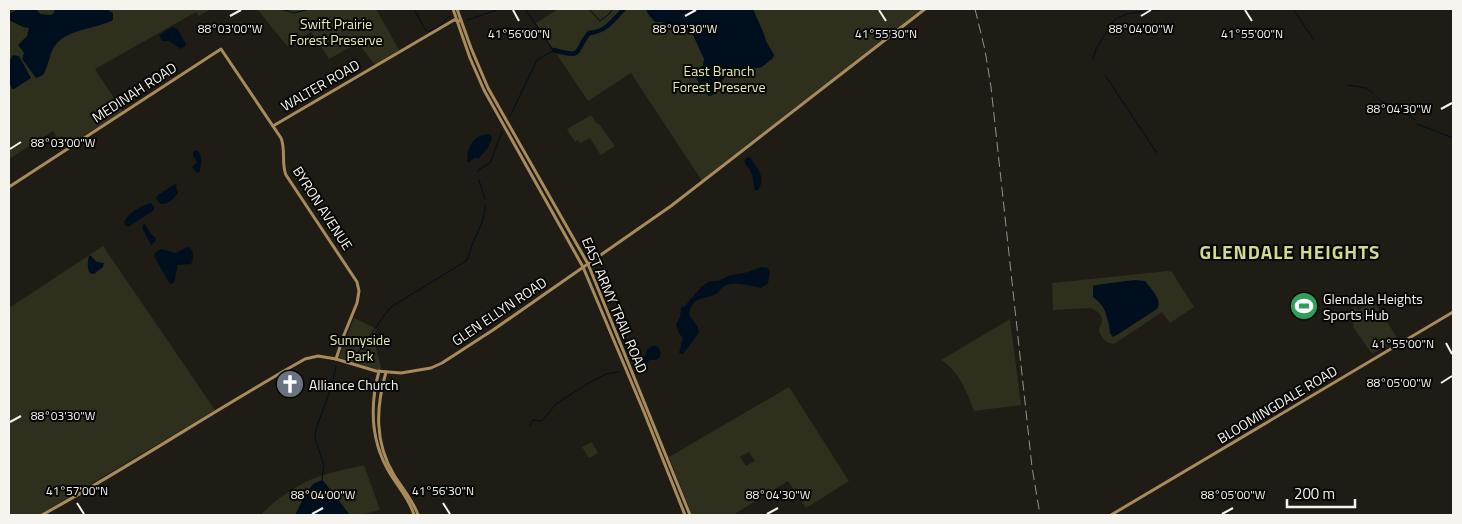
<svg xmlns="http://www.w3.org/2000/svg" width="1462" height="524" font-family="'Titillium Web',sans-serif">
	<style>
		.green { fill: #2e2f1d; fill-rule: evenodd }
		.water { fill: #000f1e }
		.lines { fill: none; stroke-linecap: round; stroke-linejoin: round }
		.stream { stroke: #000f1e; stroke-width: 1 }
		.river { stroke: #000f1e; stroke-width: 4.5 }
		.secondary { stroke: #a88a5d; stroke-width: 3 }
		.rail { stroke: #94928c; stroke-width: 1; stroke-dasharray: 10 5; stroke-linecap: butt }
		.ticks { fill: none; stroke: #f6f4ef; stroke-width: 2 }
		.labels { text-anchor: middle; dominant-baseline: central; stroke-width: 4; stroke-linejoin: round; paint-order: stroke }
		.park-label { font-size: 14px; fill: #e3e9af; stroke: #070705 }
		.street-label { font-size: 14px; fill: #f6f4ef; stroke: #070705 }
		.poi-label { font-size: 14px; fill: #f6f4ef; stroke: #070705; text-anchor: start }
		.district-label { font-size: 19px; font-weight: bold; letter-spacing: 1px; fill: #d4d88a; stroke: #070705 }
		.ticks-label { font-size: 12px; text-anchor: middle; fill: #f6f4ef; stroke: #070705; stroke-width: 4; stroke-linejoin: round; paint-order: stroke }
	</style>
	<rect width="100%" height="100%" fill="#1e1c15"/>
	<g class="green">
		<polygon points="14,9 211,9 199,16 196,12 95,69 123,112 63,148 53,131 9,159 9,12"/>
		<polygon points="257,9 376,9 399,50 375,65 358,43 329,59 311,32 287,46"/>
		<polygon points="558,9 924,9 702,181 631,73 588,101 536,23"/>
		<polygon points="591,115 597,124 599,124 615,146 601,155 600,154 590,138 580,143 578,140 575,142 567,129"/>
		<polygon points="103,246 215,410 39,515 9,515 9,308"/>
		<path d="M1168,271L1172,272L1194,307L1170,323L1162,312L1114,344L1108,343C1104,340 1099,334 1099,329C1100,326 1102,323 1102,321C1103,315 1096,310 1091,308L1053,310L1052,283Z"/>
		<polygon points="1373,300 1398,339 1372,354 1354,328 1351,310 1355,307 1358,310"/>
		<polygon points="354,318 377,329 373,336 382,371 340,358 339,357"/>
		<path d="M1010,319L1021,405L974,411C967,392 959,371 941,360Z"/>
		<path d="M789,387L849,481L806,508L788,481L733,515H692L669,457ZM749,452L755,461L746,466L740,457Z"/>
		<polygon points="592,442 598,453 589,458 582,447"/>
		<path d="M364,465L380,510L360,515H261C269,504 301,482 315,478C330,472 347,469 364,465Z"/>
	</g>
	<g class="water">
		<path d="M18,9H36L40,14L51,15L54,13L55,9H106L113,13V20C95,30 64,28 53,49C49,57 48,67 43,75L36,78L22,59L24,53L18,45L27,36L29,28L23,27L9,20V14Z"/>
		<path d="M646,9H753L764,34L766,41L774,55L773,58L762,67L727,74C719,82 722,94 709,96C703,91 697,81 695,73L703,65L704,59L693,35L687,30L669,25L662,22H655L648,14Z"/>
		<polygon points="172,27 177,28 186,44 185,46 181,49 169,41 162,41 159,35"/>
		<path d="M13,55L19,56L31,78L14,89H12C7,80 6,63 13,55Z"/>
		<path d="M489,134L492,138L488,148L479,158H474L468,163C465,149 474,134 489,134Z"/>
		<path d="M197,150C204,160 201,161 200,172L197,173L192,167L197,162L193,155V152Z"/>
		<path d="M748,157H750C757,170 767,176 758,190H755C753,184 754,177 751,172C749,167 745,166 744,160Z"/>
		<path d="M175,184L177,185L176,187L178,193C174,199 167,205 160,204L156,198L158,195Z"/>
		<path d="M151,203L154,207V210L128,227L125,225L124,222C128,213 142,205 151,203Z"/>
		<polygon points="144,223 152,235 156,238 155,242 151,245 142,228"/>
		<path d="M187,247L190,248C194,253 194,258 191,264L178,265L174,283L170,284L154,256L155,253L161,249L176,253Z"/>
		<path d="M90,255L97,262L104,263L103,267L94,274L90,273C87,270 87,258 90,255Z"/>
		<path d="M761,267L768,268L770,273L768,283L761,288C752,286 730,280 723,287C719,290 719,293 714,295C699,300 692,298 689,315L698,327L699,333L683,354L679,353L683,338L678,332L676,324L680,317L681,308L685,306L701,287L710,281H718L728,276L748,272Z"/>
		<path d="M1134,280L1145,281C1151,289 1163,300 1157,309L1120,333L1113,337C1109,333 1110,331 1109,325C1105,311 1105,306 1093,297V286L1096,285Z"/>
		<path d="M652,346C658,345 659,348 661,353L659,358L656,360H649L648,363L636,368L634,359L644,358L647,350Z"/>
		<polygon points="322,480 325,483 350,515 295,515 306,493 313,484"/>
	</g>
	<g class="lines">
		<g class="stream">
			<polyline points="281,9 294,13 310,9"/>
			<polyline points="414,9 425,29 428,32 440,26 448,17 450,17"/>
			<polyline points="589,9 600,21 608,15 613,9"/>
			<polyline points="1293,9 1314,40"/>
			<polyline points="467,20 500,9"/>
			<polyline points="1093,59 1096,49 1114,20 1124,15 1131,13 1170,9"/>
			<polyline points="1105,75 1157,153"/>
			<polyline points="1348,85 1366,88 1373,93"/>
			<polyline points="1376,96 1382,102 1396,106 1415,120"/>
			<polyline points="510,116 537,60 554,50 552,49 525,9"/>
			<polyline points="1417,124 1453,138"/>
			<polyline points="478,172 478,170 490,163 502,132"/>
			<polyline points="479,180 485,199"/>
			<path d="M353,358C368,342 377,323 391,307L466,261C469,256 470,251 472,245C477,233 485,220 485,206"/>
			<polyline points="530,426 533,420 542,421 556,404 587,384 606,374 619,372"/>
			<polyline points="322,480 324,465 315,439 316,429 332,385 336,366"/>
		</g>
		<path class="river" d="M554,50C584,59 574,51 589,33C606,32 613,20 624,9"/>
		<g class="secondary">
			<polyline points="453,9 470,58 484,90 583,267 644,412 685,515"/>
			<polyline points="457,9 471,48 488,88 588,264 690,515"/>
			<polyline points="273,126 454,20 459,21"/>
			<path d="M9,187L221,49L281,138C286,150 281,163 286,175L357,282L359,291L357,303L344,335L336,359"/>
			<path d="M379,371C369,408 371,443 391,475C399,488 410,500 414,515"/>
			<path d="M386,372C376,407 374,442 394,475C402,488 413,500 418,515"/>
			<path d="M42,515C131,466 216,409 305,359L318,356L336,359L376,371L401,373L431,368L442,363L493,330L671,206L925,9"/>
			<polyline points="1111,515 1453,312"/>
		</g>
		<polyline class="rail" points="975,9 985,50 991,87 1032,467 1040,515"/>
	</g>
	<path class="ticks" d="M513,10L519,21M879,10L886,21M1245,10L1252,21M230,16L241,10M685,16L696,10M1141,16L1151,10M1441,109L1452,103M10,149L21,142M1446,343L1452,354M1441,383L1452,376M10,422L21,416M77,503L84,514M443,503L450,514M312,514L323,508M767,514L778,508M1222,514L1233,508"/>
	<defs>
		<symbol id="stadium-disc" viewBox="-11 -11 22 22"><circle r="9.5" fill="#2e9e5b" stroke="#070705"/><path d="M0-5a6.5 5 0 1 0 0 10a6.5 5 0 1 0 0-10ZM-3.5-1.8h7v3.6h-7Z" fill="#fff"/></symbol>
		<symbol id="church-disc" viewBox="-11 -11 22 22"><circle r="9.5" fill="#6b7280" stroke="#070705"/><path d="M-1.2-6h2.4v3.5h3.3v2.4h-3.3V6h-2.4V-.1h-3.3v-2.4h3.3Z" fill="#fff"/></symbol>
	</defs>
	<g fill-rule="evenodd">
		<use href="#stadium-disc" x="1288" y="290" width="32" height="32"/>
		<use href="#church-disc" x="274" y="368" width="32" height="32"/>
	</g>
	<g class="labels">
		<g class="park-label">
			<text x="336" y="23">Swift Prairie<tspan x="336" dy="16">Forest Preserve</tspan></text>
			<text x="719" y="70">East Branch<tspan x="719" dy="16">Forest Preserve</tspan></text>
			<text x="360" y="339">Sunnyside<tspan x="360" dy="16">Park</tspan></text>
		</g>
		<g class="street-label">
			<text transform="translate(320 85) rotate(-30)">WALTER ROAD</text>
			<text transform="translate(134 92) rotate(-33)">MEDINAH ROAD</text>
			<text transform="translate(323 208) rotate(57)">BYRON AVENUE</text>
			<text transform="translate(615 305) rotate(67)">EAST ARMY TRAIL ROAD</text>
			<text transform="translate(499 311) rotate(-34)">GLEN ELLYN ROAD</text>
			<text transform="translate(1277 404) rotate(-31)">BLOOMINGDALE ROAD</text>
		</g>
		<g class="poi-label">
			<text x="1323" y="298">Glendale Heights<tspan x="1323" dy="16">Sports Hub</tspan></text>
			<text x="309" y="384">Alliance Church</text>
		</g>
		<g class="district-label">
			<text x="1290" y="251">GLENDALE HEIGHTS</text>
		</g>
	</g>
	<g class="ticks-label">
		<text x="685" y="33">88°03'30"W</text>
		<text x="230" y="33">88°03'00"W</text>
		<text x="1141" y="33">88°04'00"W</text>
		<text x="886" y="38">41°55'30"N</text>
		<text x="519" y="38">41°56'00"N</text>
		<text x="1252" y="38">41°55'00"N</text>
		<text x="1399" y="113">88°04'30"W</text>
		<text x="63" y="147">88°03'00"W</text>
		<text x="1403" y="348">41°55'00"N</text>
		<text x="1399" y="387">88°05'00"W</text>
		<text x="63" y="420">88°03'30"W</text>
		<text x="77" y="495">41°57'00"N</text>
		<text x="443" y="495">41°56'30"N</text>
		<text x="323" y="499">88°04'00"W</text>
		<text x="778" y="499">88°04'30"W</text>
		<text x="1233" y="499">88°05'00"W</text>
	</g>
	<rect width="1462" height="524" fill="none" stroke="#f6f4ef" stroke-width="20"/>
	<path d="M1287 499v8h68v-8" fill="none" stroke="#f6f4ef" stroke-width="2.5"/>
	<text x="1294" y="499" font-size="15" fill="#f6f4ef" stroke="#070705" stroke-width="4" paint-order="stroke">200 m</text>
</svg>
